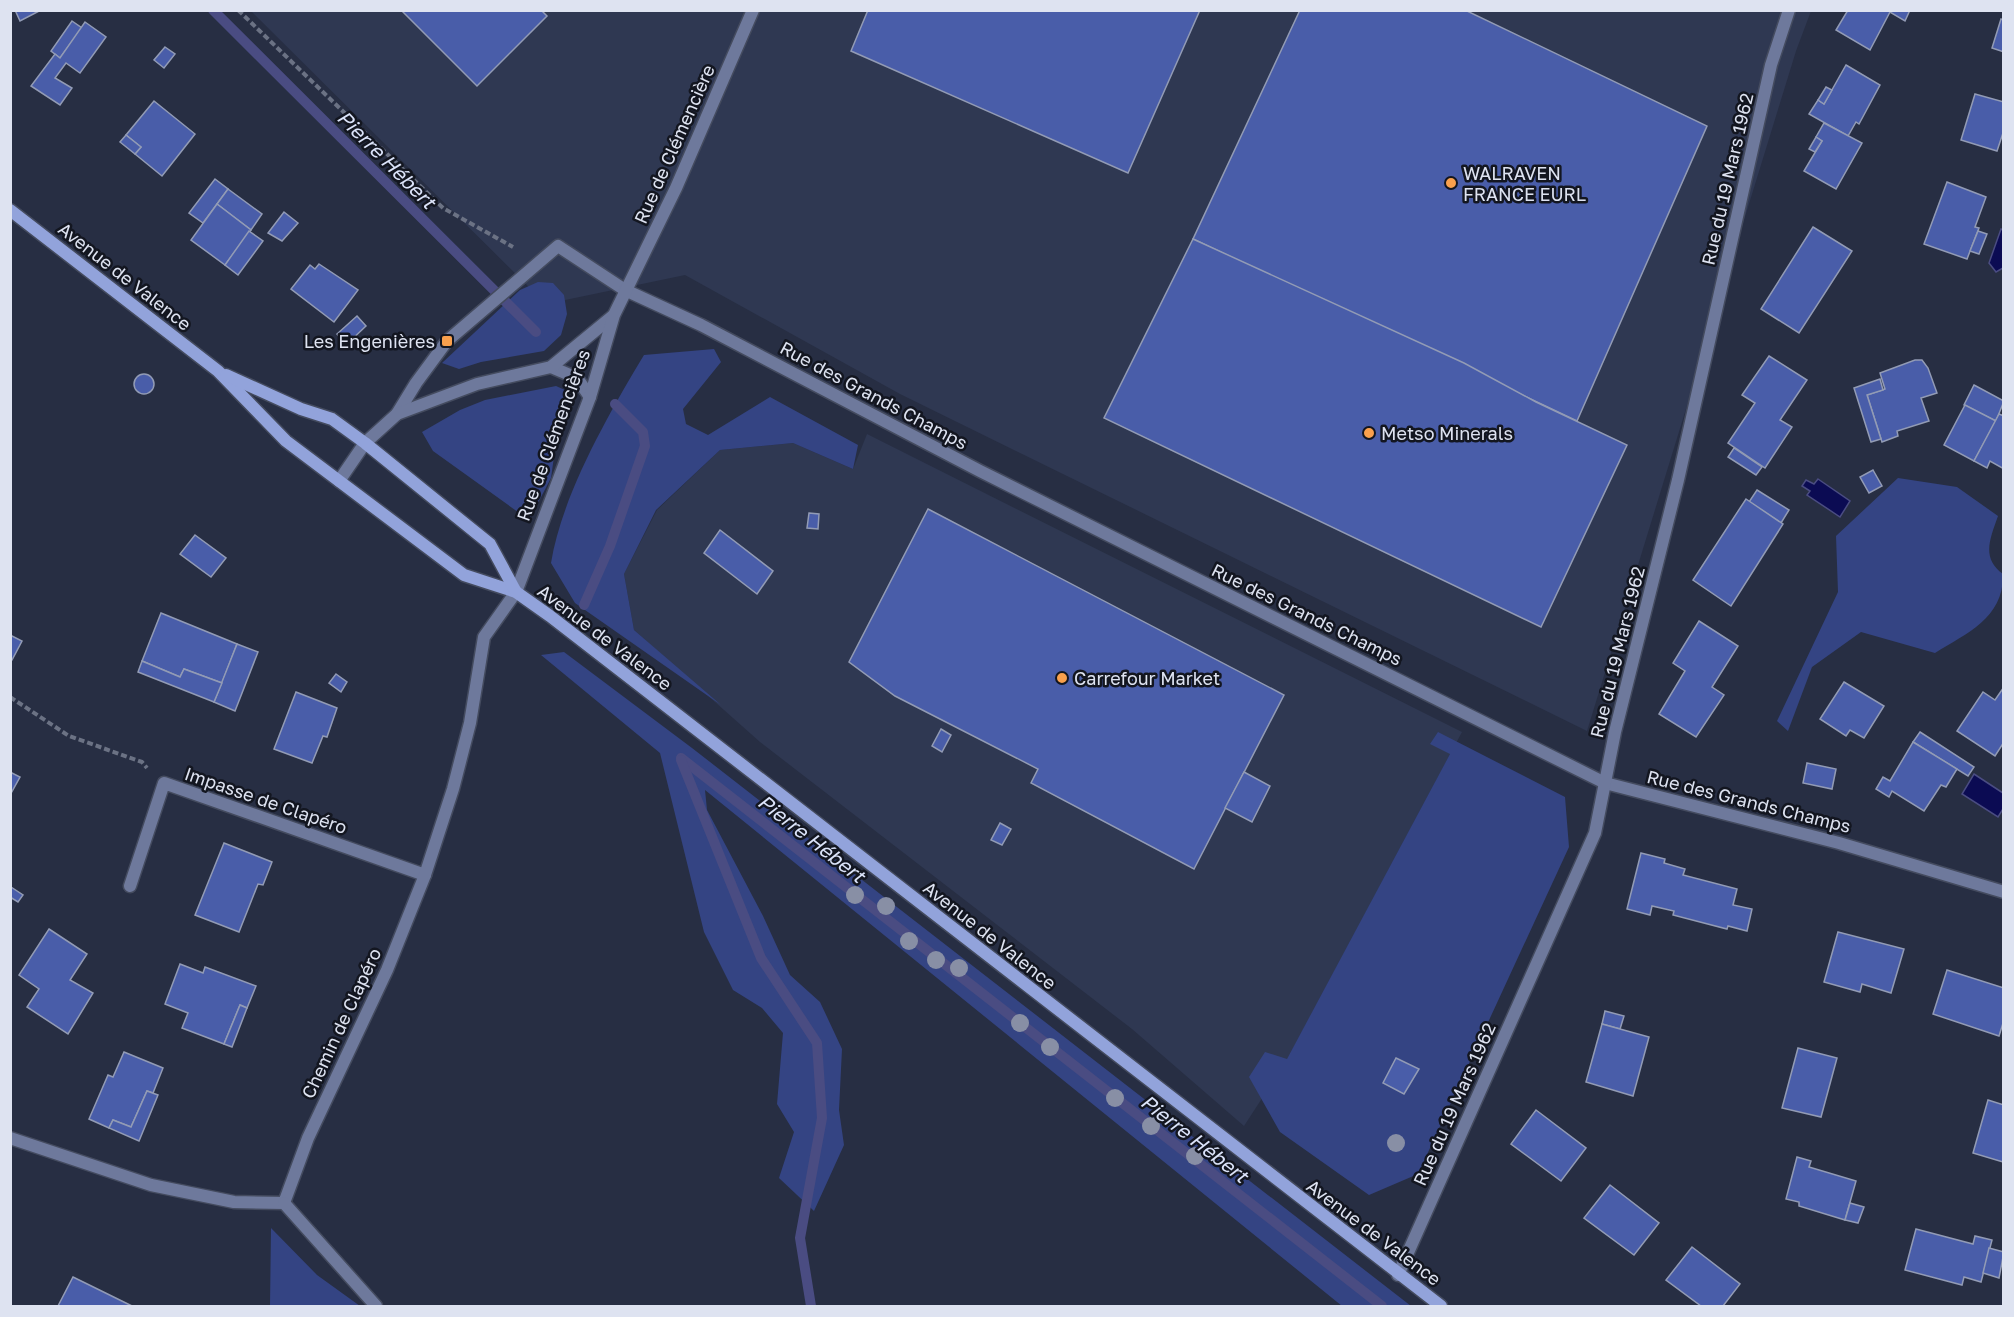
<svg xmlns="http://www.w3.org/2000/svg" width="2014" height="1317" font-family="'Golos Text',sans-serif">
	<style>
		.built { fill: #2f3852 }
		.green { fill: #344483 }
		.water { fill: #0b0b53; stroke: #4a4c82; stroke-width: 1.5 }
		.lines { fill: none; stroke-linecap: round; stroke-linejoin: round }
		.stream { stroke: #4a4c82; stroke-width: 10 }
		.building { fill: #495da9; stroke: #929bb5; stroke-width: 1.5 }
		.lane-casing { stroke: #444b5f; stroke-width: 15 }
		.street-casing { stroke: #444b5f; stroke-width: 15 }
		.secondary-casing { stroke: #444b5f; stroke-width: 15 }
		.path { stroke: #6b7284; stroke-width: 4; stroke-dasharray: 6 3; stroke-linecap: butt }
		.lane { stroke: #6e799c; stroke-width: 12 }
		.street { stroke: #6e799c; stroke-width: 12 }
		.secondary { stroke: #92a3db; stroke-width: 12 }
		.tree { fill: #888fa5 }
		.poi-dot { fill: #f9a04d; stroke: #131620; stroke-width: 2 }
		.labels { text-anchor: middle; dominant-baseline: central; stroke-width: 5; stroke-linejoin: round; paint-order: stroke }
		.street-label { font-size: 18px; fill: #dee3f1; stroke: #131620 }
		.poi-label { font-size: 18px; fill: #dee3f1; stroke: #131620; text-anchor: start }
		.water-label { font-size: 20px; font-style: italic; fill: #dce4fa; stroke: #131620 }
	</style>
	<rect width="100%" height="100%" fill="#272e43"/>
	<g class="built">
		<polygon points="251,11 1811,11 1796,51 1587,731 900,394 685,275 546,304"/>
		<polygon points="867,434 1462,732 1287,1060 1244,1126 1132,1029 760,742 634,630 624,574 657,510 720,450 793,443 853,469"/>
	</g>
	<g class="green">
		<polygon points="538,282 553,283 564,295 567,314 561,335 544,351 481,362 459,369 442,363 520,290"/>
		<path d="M714,349L721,362L683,409L686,424L708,435L770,397L858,445L853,469L793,443L720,450L656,510L624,574L634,630L721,705L575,603L551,563C562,495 608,415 644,355Z"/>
		<polygon points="556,386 565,390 569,400 558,428 551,478 529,520 433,451 422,432 460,410 485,400"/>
		<path d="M1898,478L1957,487L1998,516C1990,539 1981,558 2003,574C2004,618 1967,633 1935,653L1861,632L1812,667L1788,731L1777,721L1838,592L1836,536Z"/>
		<polygon points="564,652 692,748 1411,1306 1342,1306 705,790 707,810 763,916 790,975 820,1002 842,1049 839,1110 844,1145 814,1211 779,1178 794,1132 777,1104 783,1033 762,1008 733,990 704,932 660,753 541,655"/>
		<polygon points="1438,732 1565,797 1569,847 1418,1174 1369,1195 1280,1132 1249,1077 1265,1052 1287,1059 1450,754 1430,744"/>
		<polygon points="271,1228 317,1275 360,1306 270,1306"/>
	</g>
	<g class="water">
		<polygon points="2001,229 2003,230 2003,268 1996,272 1989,263"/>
		<polygon points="1818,479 1850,501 1840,517 1807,495 1810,491 1802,486 1806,480 1814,484"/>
		<polygon points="1974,774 2003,793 2003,809 1998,817 1962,794"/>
	</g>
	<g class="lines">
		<g class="stream">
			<polyline points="213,10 536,332"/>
			<polyline points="584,605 610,546 645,446 643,432 615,404"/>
			<polyline points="681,758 1382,1306"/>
			<polyline points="681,760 761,958 817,1043 822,1118 800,1238 811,1306"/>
		</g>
	</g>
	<g class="building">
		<polygon points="15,10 41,10 20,21"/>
		<polygon points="401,10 541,10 547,16 477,86"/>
		<polygon points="868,10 1200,10 1128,173 851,51"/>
		<polygon points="1300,10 1465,10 1707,126 1577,421 1193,239"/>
		<polygon points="1848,10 1910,10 1905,21 1890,12 1870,50 1836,30"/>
		<polygon points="2001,19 2004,20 2004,52 1992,48"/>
		<polygon points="72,21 82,28 60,58 51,51"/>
		<polygon points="85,22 106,37 80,73 66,63 55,78 72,88 60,105 31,86 55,54 60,58"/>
		<polygon points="165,47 175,54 164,68 154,60"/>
		<polygon points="1846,65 1880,85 1859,124 1856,122 1848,136 1809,114 1818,100 1824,104"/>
		<polygon points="1826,87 1832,90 1824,104 1818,100"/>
		<polygon points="1975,94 2004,102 2004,130 1997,151 1961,140"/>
		<polygon points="154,101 195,134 162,176 135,154 141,147 126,135"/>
		<polygon points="1824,123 1862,143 1836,189 1804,171 1822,141 1816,137"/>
		<polygon points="126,135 141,147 135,154 120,142"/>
		<polygon points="1816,137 1822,141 1815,152 1809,149"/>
		<polygon points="215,179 228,189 203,223 189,213"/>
		<polygon points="1947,182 1986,197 1975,227 1979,228 1967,259 1924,244"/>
		<polygon points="228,189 262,214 251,230 217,204"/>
		<polygon points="217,204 251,230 225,265 191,240"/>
		<polygon points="284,212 298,223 282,241 268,233"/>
		<polygon points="1813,227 1852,251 1799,333 1761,309"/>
		<polygon points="249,231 263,241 238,275 225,265"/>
		<polygon points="1978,231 1987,234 1979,254 1970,251"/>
		<polygon points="1193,239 1464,363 1536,402 1627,445 1541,627 1104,418"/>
		<polygon points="319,264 358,290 334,322 291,289 310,265 315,269"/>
		<polygon points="357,316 366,326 346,345 337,334"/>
		<polygon points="1769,356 1807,380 1780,420 1792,427 1765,468 1728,443 1755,403 1742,395"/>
		<polygon points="1915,360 1922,360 1928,368 1937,393 1921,398 1929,421 1897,431 1898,436 1882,442 1867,395 1885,389 1880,373"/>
		<circle cx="144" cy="384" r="10"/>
		<polygon points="1880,379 1883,390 1867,395 1881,439 1871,442 1854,388"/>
		<polygon points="1974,385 2004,401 1996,421 1964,405"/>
		<polygon points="1965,405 1996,421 1974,461 1944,445"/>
		<polygon points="1999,414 2004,416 2004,469 1990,461 1987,468 1974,461"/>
		<polygon points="1734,448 1762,467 1756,475 1728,457"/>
		<polygon points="1873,470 1882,486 1869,493 1860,477"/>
		<polygon points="1757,490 1789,510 1781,523 1749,502"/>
		<polygon points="1746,499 1783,524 1731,606 1693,580"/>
		<polygon points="928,509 1284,695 1194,869 1031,783 1038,769 895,696 849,662"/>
		<polygon points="809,513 819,514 818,529 807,528"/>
		<polygon points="720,530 773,571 757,594 704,553"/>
		<polygon points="195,535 226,558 211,577 180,554"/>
		<polygon points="161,613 237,644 222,683 184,669 180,677 142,661"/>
		<polygon points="1699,621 1738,646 1712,687 1724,695 1696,737 1659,714 1685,671 1673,663"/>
		<polygon points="10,635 22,641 12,660 10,660"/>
		<polygon points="237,644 258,652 235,711 214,702"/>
		<polygon points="142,661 180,677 184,669 222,683 214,702 138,672"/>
		<polygon points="336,674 347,682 341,692 329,683"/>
		<polygon points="1844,682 1884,706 1864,738 1850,730 1846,736 1820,719"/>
		<polygon points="2004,687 2004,742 1995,756 1957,731 1983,692 1995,700"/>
		<polygon points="296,692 337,708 327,737 323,736 312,763 274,749"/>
		<polygon points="941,729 951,735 942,752 932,746"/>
		<polygon points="1920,732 1974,767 1968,776 1913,742"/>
		<polygon points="1913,742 1957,769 1946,787 1941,785 1924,811 1892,791 1889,797 1876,789 1883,777 1890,781"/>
		<polygon points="1807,763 1836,769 1832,789 1803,783"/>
		<polygon points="10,772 20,777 10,795"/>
		<polygon points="1244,772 1270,786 1252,822 1225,808"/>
		<polygon points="1000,823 1011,829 1002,845 991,840"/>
		<polygon points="224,843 272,862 263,885 258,884 239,932 195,915"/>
		<polygon points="1641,853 1665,859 1664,863 1685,869 1683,875 1737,889 1733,905 1752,909 1747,931 1728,926 1727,929 1673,915 1674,911 1652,906 1650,915 1627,909"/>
		<polygon points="11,887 23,895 18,902 10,897"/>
		<polygon points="49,929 87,954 70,980 93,993 68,1034 27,1007 39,989 19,975"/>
		<polygon points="1838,932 1904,949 1891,993 1862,984 1860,992 1824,982"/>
		<polygon points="180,964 203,973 205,967 256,986 247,1008 240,1005 224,1044 182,1028 188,1013 165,1004"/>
		<polygon points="1947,970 2004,988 2004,1020 1999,1036 1933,1014"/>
		<polygon points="240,1005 247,1008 232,1047 224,1044"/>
		<polygon points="1605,1011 1624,1016 1620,1029 1602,1024"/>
		<polygon points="1602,1024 1649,1037 1633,1096 1586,1082"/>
		<polygon points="1798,1048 1837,1058 1821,1117 1782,1108"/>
		<polygon points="124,1052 163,1068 153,1093 147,1091 131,1127 113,1120 109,1128 89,1119 108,1075 113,1077"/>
		<polygon points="1396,1058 1419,1069 1404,1094 1383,1083"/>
		<polygon points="147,1091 158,1095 139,1141 109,1128 113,1120 131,1127"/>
		<polygon points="1988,1100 2004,1105 2003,1162 1973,1153"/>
		<polygon points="1536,1110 1586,1148 1561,1181 1511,1144"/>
		<polygon points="1797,1157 1811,1161 1809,1167 1856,1181 1845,1220 1799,1206 1799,1202 1786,1199"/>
		<polygon points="1610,1185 1659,1223 1634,1255 1584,1218"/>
		<polygon points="1850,1203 1864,1207 1858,1223 1845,1220"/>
		<polygon points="1916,1229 1973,1244 1975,1236 1992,1240 1981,1282 1964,1277 1962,1285 1905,1270"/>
		<polygon points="1692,1247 1740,1284 1723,1306 1701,1306 1666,1280"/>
		<polygon points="1989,1248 2004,1252 1999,1278 1983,1273"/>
		<polygon points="73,1277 132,1306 58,1306"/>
	</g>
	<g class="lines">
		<defs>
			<polyline id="lane" points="397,414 416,383 447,341 558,246 625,290"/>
			<g id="street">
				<polyline points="625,290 701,325 980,471 1605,783 1839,843 2004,892"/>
				<polyline points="551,367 577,378 590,397"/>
				<polyline points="339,481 365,443 397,414 477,384 551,367 613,316"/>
				<polyline points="130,886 164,783 425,875"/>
				<polyline points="10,1138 151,1185 234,1202 284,1203 308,1138 387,970 425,875 453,789 470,723 484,637 516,592 590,397 614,315 676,188 753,10"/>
				<polyline points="284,1203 376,1306"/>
				<polyline points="1398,1275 1595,833 1615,732 1678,480 1771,65 1789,10"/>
			</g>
			<g id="secondary">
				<polyline points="10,210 218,371 286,441 464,575 516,592 550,616 1441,1306"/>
				<polyline points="226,375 301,409 332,419 365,443 490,544 516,592"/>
			</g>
		</defs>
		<use href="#lane" class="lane-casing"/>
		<use href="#street" class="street-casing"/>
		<use href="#secondary" class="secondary-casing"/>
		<g class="path">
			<polyline points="238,10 443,208 513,247"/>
			<polyline points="10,697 69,736 142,762 147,768"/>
		</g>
		<use href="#lane" class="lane"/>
		<use href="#street" class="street"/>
		<use href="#secondary" class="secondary"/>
	</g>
	<g class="tree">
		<circle cx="855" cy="895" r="9"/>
		<circle cx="886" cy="906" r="9"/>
		<circle cx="909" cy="941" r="9"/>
		<circle cx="936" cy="960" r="9"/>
		<circle cx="959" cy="968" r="9"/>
		<circle cx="1020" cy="1023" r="9"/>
		<circle cx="1050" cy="1047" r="9"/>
		<circle cx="1115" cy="1098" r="9"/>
		<circle cx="1151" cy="1126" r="9"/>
		<circle cx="1396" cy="1143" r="9"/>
		<circle cx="1195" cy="1156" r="9"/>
	</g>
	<g class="poi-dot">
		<circle cx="1451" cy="183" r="6"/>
		<rect x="441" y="335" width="12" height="12" rx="3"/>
		<circle cx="1369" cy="433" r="6"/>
		<circle cx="1062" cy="678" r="6"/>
	</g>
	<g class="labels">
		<g class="street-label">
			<text transform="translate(674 144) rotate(-66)">Rue de Clémencière</text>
			<text transform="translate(1727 179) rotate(-77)">Rue du 19 Mars 1962</text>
			<text transform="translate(125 276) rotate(38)">Avenue de Valence</text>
			<text transform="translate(874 395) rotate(28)">Rue des Grands Champs</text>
			<text transform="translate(553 435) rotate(-70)">Rue de Clémencières</text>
			<text transform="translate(1307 614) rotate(26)">Rue des Grands Champs</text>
			<text transform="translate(605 637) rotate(37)">Avenue de Valence</text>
			<text transform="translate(1617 652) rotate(-76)">Rue du 19 Mars 1962</text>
			<text transform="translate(266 800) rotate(19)">Impasse de Clapéro</text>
			<text transform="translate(1749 801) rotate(14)">Rue des Grands Champs</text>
			<text transform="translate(990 935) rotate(38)">Avenue de Valence</text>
			<text transform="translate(341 1023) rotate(-65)">Chemin de Clapéro</text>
			<text transform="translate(1454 1104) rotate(-66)">Rue du 19 Mars 1962</text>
			<text transform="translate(1374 1232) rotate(37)">Avenue de Valence</text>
		</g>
		<g class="poi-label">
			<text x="1463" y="173">WALRAVEN<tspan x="1463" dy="21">FRANCE EURL</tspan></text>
			<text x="435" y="341" text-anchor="end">Les Engenières</text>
			<text x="1381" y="433">Metso Minerals</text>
			<text x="1074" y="678">Carrefour Market</text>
		</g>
		<g class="water-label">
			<text transform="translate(387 159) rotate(45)">Pierre Hébert</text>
			<text transform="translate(812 838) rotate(38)">Pierre Hébert</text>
			<text transform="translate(1195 1138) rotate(38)">Pierre Hébert</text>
		</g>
	</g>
	<rect width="2014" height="1317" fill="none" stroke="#dee3f1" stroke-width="24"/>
</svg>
